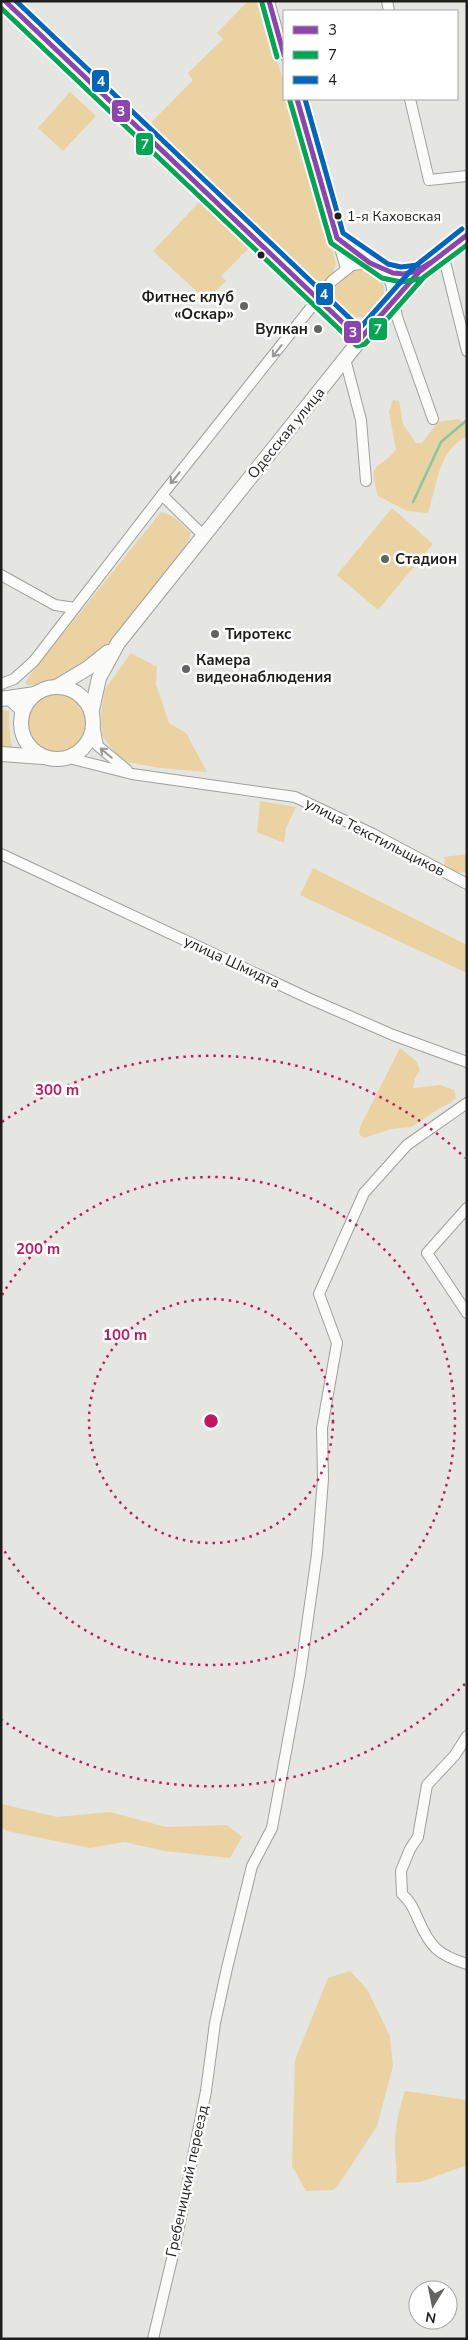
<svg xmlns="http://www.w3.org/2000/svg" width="468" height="2340" font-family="'Nunito Sans',sans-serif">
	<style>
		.green { fill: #ead2a2 }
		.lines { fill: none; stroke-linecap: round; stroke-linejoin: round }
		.stream { stroke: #82c9a1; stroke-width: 2.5 }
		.minor-casing { stroke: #9fa09b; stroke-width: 12 }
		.major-casing { stroke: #9fa09b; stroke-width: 16 }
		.minor { stroke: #fbfbfa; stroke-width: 10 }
		.major { stroke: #fbfbfa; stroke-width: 14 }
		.bus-1-casing { stroke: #fff; stroke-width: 9 }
		.bus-2-casing { stroke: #fff; stroke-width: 9 }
		.bus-3-casing { stroke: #fff; stroke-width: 9 }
		.bus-1 { stroke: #8e44ad; stroke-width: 5 }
		.bus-2 { stroke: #00a651; stroke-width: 5 }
		.bus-3 { stroke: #0065bd; stroke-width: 5 }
		.oneway { stroke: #989896 }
		.ring { fill: none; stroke: #c2185b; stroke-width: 2.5; stroke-dasharray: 2.5 5 }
		.bus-dot { fill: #1e1f1b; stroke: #fff; stroke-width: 2 }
		.poi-dot { fill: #646560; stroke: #fff; stroke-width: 2 }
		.labels { text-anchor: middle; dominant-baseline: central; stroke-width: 5; stroke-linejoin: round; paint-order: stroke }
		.bus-label { font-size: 14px; fill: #1e1f1b; stroke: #fff; text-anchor: start }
		.poi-label { font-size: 15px; font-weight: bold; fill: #1e1f1b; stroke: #fff; text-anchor: start }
		.street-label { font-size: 15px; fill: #1e1f1b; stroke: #fff }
		.centre { fill: #c2185b; stroke: #fff; stroke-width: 2.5 }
		.ring-label { font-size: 15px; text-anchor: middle; font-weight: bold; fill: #c2185b; stroke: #fff; stroke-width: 5; stroke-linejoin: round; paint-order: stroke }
		.line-badge { stroke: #fff; stroke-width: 2 }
		.badge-label { font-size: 14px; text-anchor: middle; font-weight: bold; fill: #fff }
	</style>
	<rect width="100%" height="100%" fill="#e5e6e1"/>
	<g class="green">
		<path d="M248,1H259L284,83V99H289L320,197L336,264C330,285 322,287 302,280L144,130L193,80L188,73L223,39L217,33Z"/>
		<polygon points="70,92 96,116 63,151 38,128"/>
		<polygon points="203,198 251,246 221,276 226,281 206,300 153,251"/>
		<path d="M359,268C399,265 388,331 346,315C315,303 340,277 359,268Z"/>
		<path d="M393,400L399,401L403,424L416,443H422L438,422L458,419L467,423V436C437,452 438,483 428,513L407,511L378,496C368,460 376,473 396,450L389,412Z"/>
		<polygon points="392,508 433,544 378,610 337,575"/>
		<path d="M161,512C174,514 182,525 191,533C187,553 123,631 106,646C92,659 44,692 25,684L29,676Z"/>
		<polygon points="131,653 157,667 156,684 169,723 186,733 207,772 160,768 127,762 114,752 102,735 101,714 105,689"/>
		<circle cx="58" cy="723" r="31"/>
		<polygon points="1,710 9,711 9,728 12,748 1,749"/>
		<polygon points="260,801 296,807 286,828 284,843 257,832"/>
		<polygon points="467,854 467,872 446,873 444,857"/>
		<polygon points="313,868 467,945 467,973 300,895"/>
		<polygon points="400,1048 416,1061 420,1070 415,1078 413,1088 440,1085 454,1090 456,1098 449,1104 440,1108 411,1127 391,1129 364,1138 359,1134 360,1127"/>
		<polygon points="2,1804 57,1817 110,1812 166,1827 227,1825 242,1837 230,1858 165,1851 124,1842 90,1848 7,1831 1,1827"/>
		<polygon points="350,1971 367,1989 390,2036 393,2066 377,2126 337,2187 333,2190 306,2191 292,2166 295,2060 328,1978"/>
		<path d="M405,2091L467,2100V2165L420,2182L396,2183C398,2168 394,2155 395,2140C396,2123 400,2107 405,2091Z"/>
	</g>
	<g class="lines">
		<polyline class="stream" points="413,502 441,442 467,420"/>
		<defs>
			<g id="minor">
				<polyline points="5,1 360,339"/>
				<polyline points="269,1 284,55"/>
				<polyline points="387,1 389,11"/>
				<polyline points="297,99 337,238 385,271 401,275 419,272"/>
				<polyline points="410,99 429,180 467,176"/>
				<polyline points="337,238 346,268"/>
				<polyline points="443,254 467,351"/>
				<polyline points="382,270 391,283 397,317 433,419"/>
				<polyline points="345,359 361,420 366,481"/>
				<polyline points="162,495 204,536"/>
				<polyline points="1,575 55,605 75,608"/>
				<polyline points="1,684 14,679 34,661 162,495 332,281 352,265 372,263"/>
				<polyline points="5,696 22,712"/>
				<polyline points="94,725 98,746 127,770"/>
				<polyline points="69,758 132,774 295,797 373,834 467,884"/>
				<polyline points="1,854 308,998 393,1035 467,1062"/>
				<polyline points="467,1208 427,1253 467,1313"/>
				<path d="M467,1736L455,1755L427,1785L418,1837L410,1849L401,1871L402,1894C411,1902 413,1908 418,1919C430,1947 438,1955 467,1964"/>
				<polyline points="153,2339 176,2242 206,2091 215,2023 227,1968 252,1866 272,1828 300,1675 317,1554 323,1479 322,1428 337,1343 319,1294 364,1193 407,1145 467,1103"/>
			</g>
			<g id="major">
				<polyline points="58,686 88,668 108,652"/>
				<circle cx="57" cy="723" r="36"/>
				<polyline points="1,699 35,694"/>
				<polyline points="92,710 99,678 118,643 392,300 419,272 467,235"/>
				<polyline points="1,754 43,757"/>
			</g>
		</defs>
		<use href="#minor" class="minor-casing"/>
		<use href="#major" class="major-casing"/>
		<use href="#minor" class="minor"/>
		<use href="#major" class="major"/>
		<defs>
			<g id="bus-1">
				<polyline points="5,1 360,339 419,272 467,235"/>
				<polyline points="269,1 284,55"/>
				<polyline points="297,99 337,238 370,263 393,273 404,274 417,271 430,263"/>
			</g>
			<g id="bus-2">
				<polyline points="262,3 277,57"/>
				<polyline points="1,8 357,346 365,344 424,277 467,245"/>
				<polyline points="290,101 331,243 382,278 401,282 420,279"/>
			</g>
			<g id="bus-3">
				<polyline points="16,1 360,328 414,267 462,229"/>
				<polyline points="305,99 343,233 388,264 401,267 418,265"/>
			</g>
		</defs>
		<use href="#bus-1" class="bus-1-casing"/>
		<use href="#bus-2" class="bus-2-casing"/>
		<use href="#bus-3" class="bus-3-casing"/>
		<use href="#bus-1" class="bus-1"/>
		<use href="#bus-2" class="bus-2"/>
		<use href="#bus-3" class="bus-3"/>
	</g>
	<defs><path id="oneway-shaft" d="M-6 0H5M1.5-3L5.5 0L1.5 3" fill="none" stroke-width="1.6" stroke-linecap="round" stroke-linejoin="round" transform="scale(1.25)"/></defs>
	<g class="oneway">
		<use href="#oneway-shaft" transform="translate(277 351) rotate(128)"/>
		<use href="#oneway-shaft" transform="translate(175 478) rotate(129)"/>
		<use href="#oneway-shaft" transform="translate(106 753) rotate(-140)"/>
	</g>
	<g class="ring">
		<circle cx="211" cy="1421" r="122"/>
		<path d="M2 1295A244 244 0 1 1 2 1547"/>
		<path d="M465 1684A365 365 0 0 1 2 1720M2 1122A365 365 0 0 1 465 1158"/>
	</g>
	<g class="bus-dot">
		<circle cx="338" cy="216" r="4.5"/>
		<circle cx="261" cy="255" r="4.5"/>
	</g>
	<g class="poi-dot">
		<circle cx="244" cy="306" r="5"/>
		<circle cx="318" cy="329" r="5"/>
		<circle cx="385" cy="559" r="5"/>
		<circle cx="215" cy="634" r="5"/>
		<circle cx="186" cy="669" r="5"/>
	</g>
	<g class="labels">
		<g class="bus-label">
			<text x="347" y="216">1-я Каховская</text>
		</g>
		<g class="poi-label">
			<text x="234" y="297" text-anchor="end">Фитнес клуб<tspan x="234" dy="17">«Оскар»</tspan></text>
			<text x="308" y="329" text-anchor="end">Вулкан</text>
			<text x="395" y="559">Стадион</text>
			<text x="225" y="634">Тиротекс</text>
			<text x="196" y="660">Камера<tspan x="196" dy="17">видеонаблюдения</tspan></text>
		</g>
		<g class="street-label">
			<text transform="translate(286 433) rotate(-51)">Одесская улица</text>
			<text transform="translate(375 837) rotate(27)">улица Текстильщиков</text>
			<text transform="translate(232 962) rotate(25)">улица Шмидта</text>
			<text transform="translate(187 2181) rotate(-78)">Гребеницкий переезд</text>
		</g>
	</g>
	<circle cx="211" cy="1421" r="8" class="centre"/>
	<g class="ring-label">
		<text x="57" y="1095">300 m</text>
		<text x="38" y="1254">200 m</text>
		<text x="125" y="1340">100 m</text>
	</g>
	<g class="line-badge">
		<rect x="91" y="69" width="19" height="24" rx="5" fill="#0065bd"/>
		<rect x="111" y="99" width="20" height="24" rx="5" fill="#8e44ad"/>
		<rect x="135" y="132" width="19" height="24" rx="5" fill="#00a651"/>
		<rect x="315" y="282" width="19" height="24" rx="5" fill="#0065bd"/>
		<rect x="368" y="317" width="20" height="24" rx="5" fill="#00a651"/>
		<rect x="343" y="320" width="19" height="24" rx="5" fill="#8e44ad"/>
	</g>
	<g class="badge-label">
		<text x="101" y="86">4</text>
		<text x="121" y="116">3</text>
		<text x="145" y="149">7</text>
		<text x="324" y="299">4</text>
		<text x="378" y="334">7</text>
		<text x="353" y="337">3</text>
	</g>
	<rect width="468" height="2340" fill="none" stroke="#1e1f1b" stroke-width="5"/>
	<rect x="283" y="10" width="175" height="90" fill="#ffffff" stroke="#a5a5a4"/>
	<rect x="293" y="26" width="25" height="8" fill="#8e44ad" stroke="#a5a5a4"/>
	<text x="328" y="35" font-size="15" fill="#1e1f1b">3</text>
	<rect x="293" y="51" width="25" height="8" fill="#00a651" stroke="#a5a5a4"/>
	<text x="328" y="60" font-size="15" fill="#1e1f1b">7</text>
	<rect x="293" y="76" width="25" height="8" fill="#0065bd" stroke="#a5a5a4"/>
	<text x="328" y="85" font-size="15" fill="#1e1f1b">4</text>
	<g transform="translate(433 2305) rotate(190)"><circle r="24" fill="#ffffff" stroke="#a5a5a4"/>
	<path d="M0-4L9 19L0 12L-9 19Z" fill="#646560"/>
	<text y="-8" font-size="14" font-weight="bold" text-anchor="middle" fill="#1e1f1b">N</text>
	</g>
</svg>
